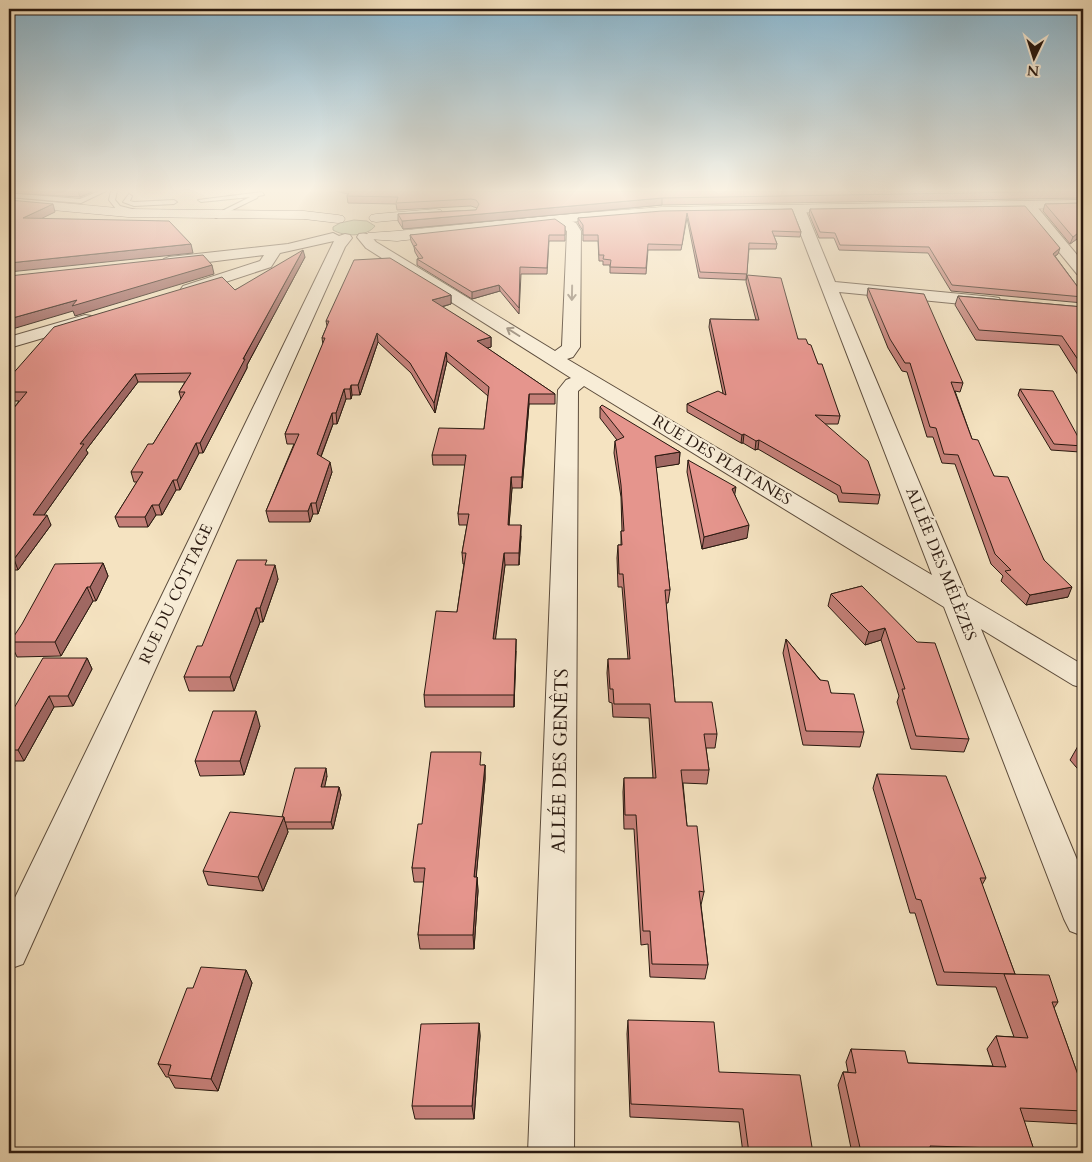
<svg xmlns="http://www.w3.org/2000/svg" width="1092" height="1162" font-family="Cardo,serif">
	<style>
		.green { fill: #b7c597; stroke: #706f54 }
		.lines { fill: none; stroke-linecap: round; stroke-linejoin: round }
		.service-casing { stroke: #5c4c3c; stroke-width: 2 }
		.minor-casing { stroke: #5c4c3c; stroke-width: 2 }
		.secondary-casing { stroke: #291910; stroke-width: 1 }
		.service { fill: #f8edd7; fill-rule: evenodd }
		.minor { fill: #f8edd7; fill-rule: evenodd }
		.secondary { fill: #f8edd7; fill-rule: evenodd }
		.wall { fill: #c58079; stroke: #291910 }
		.shaded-wall { fill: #a06863; stroke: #291910 }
		.building { fill: #e5958d; stroke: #291910 }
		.oneway { stroke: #9b8e7d }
		.labels { text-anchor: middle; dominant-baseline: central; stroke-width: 4.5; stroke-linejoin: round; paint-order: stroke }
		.street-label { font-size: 16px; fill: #291910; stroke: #f8edd7 }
		.near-street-label { font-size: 19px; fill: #291910; stroke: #f8edd7 }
	</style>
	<rect width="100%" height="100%" fill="#f5e3c1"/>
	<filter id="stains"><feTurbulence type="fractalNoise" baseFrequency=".004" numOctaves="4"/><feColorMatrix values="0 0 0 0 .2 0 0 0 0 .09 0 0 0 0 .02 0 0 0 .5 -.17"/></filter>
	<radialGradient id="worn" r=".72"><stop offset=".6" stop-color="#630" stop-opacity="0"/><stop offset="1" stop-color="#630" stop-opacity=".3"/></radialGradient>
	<path class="green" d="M354,220L367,221L375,226C367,237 344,237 333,230V227L340,223Z"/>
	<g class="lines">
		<defs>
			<g id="service">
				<polygon points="99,191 106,191 81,203 9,197 9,193 80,199"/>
				<polygon points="111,191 117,191 115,200 120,206 136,210 136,212 116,209 109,200"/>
				<polygon points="262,192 264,195 258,196 257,198 216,218 213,216 214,215 250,197 201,202 198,200"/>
				<polygon points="129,194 132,196 130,201 134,202 174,200 177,202 174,204 134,206 123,202"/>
			</g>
			<g id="minor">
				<polygon points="1028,201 1033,202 1083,262 1083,276 1077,274 1023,208 1021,205 1023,202"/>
				<path d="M798,205L805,209L835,282L993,297L999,298L1001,302L999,306L993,307L839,292L967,596L1083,665V688L1073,685L981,629L1083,874V936L1070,931L1064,919L944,607L584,386L578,391L574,1153H528L558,390L566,380L571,378L366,248L357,237L359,234C368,232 371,236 376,242L555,351L562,346L567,231L550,219L557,215L576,223L581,231L580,347L573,357L567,359L932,575L791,209Z"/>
				<polygon points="333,233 339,236 345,234 350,235 352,238 345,247 23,964 9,969 9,910 334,241 280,253 271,267 189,294 183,292 181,289 183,286 260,261 264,255 169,267 164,265 161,262 164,259 169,257 288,244"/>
				<polygon points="85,315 91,316 94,320 91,324 9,348 9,337"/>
			</g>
			<g id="secondary">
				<polygon points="9,198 128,209 304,211 338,215 343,216 345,219 343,222 338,223 304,219 128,217 9,206"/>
				<polygon points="1083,200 1083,208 662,215 557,223 397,241 368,239 365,236 368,233 397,231 557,215 662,207"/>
				<polygon points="436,209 441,210 443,213 441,216 376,222 371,221 369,218 371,215 376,214"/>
			</g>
		</defs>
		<use href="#service" class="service-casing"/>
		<use href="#minor" class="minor-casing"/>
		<use href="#secondary" class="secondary-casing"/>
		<use href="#service" class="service"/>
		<use href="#minor" class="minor"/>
		<use href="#secondary" class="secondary"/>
	</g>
	<g class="wall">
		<polygon points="9,191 92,191 92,192 80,197 9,193"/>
		<polygon points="336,191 1083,191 1083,198 662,205 403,229 398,221 398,214 476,210 477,208 471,206 397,210 396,204 348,203 347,196 348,194"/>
		<polygon points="1083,203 1083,239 1081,236 1070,244 1043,211 1045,204"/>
		<polygon points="792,209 801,232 800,237 774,236 777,244 776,249 749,249 746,280 699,278 687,218 681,250 648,250 646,274 610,273 610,265 603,265 603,261 599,261 598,241 583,241 583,231 578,223 578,218"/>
		<polygon points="810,209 1058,254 1055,256 1083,294 1083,303 951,291 928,253 839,250 834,238 819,238 809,214"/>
		<polygon points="565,226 565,241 549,241 547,274 521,274 519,314 500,291 472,299 417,265 417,259 419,259 415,252 414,247 411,241 410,235"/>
		<polygon points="305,257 247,365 247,368 203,453 199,453 180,490 176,490 162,515 156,515 148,527 119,527 115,517 137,482 134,482 131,472 153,444 181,399 179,392 185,382 138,382 86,450 88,453 44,515 51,525 18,570 9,570 9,414 19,401 9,401 9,378 235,290"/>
		<polygon points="747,275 798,339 808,344 818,364 840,416 838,424 825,424 880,495 878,504 839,502 837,495 758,449 755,450 743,443 741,443 687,412 687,404 723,393 709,327 710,319 756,320 746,282"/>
		<polygon points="868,288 963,383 960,392 955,391 972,439 1044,560 1068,597 1026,605 1001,581 1003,576 991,564 955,464 942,463 933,437 927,437 907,372 902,371 888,348 867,296"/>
		<polygon points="451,295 451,304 442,307 491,337 491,347 487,348 555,394 555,404 529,404 522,488 512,488 509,525 521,536 519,565 505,565 495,639 516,651 514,707 425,707 424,695 457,612 464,564 463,564 462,553 467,525 459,525 458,514 465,465 433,465 432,455 484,429 488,396 447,361 435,413 411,373 378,342 360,395 352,395 351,399 346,399 337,424 333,424 321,457 332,472 318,514 313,514 310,522 269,522 266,511 294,444 287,444 285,434 323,345 322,338 327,326 326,321"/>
		<polygon points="958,296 1083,307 1083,383 1059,345 976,340 955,305"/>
		<polygon points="1020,389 1083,446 1080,452 1051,450 1018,395"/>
		<polygon points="600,407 680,452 679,464 656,467 670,590 668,603 666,603 675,702 717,734 715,748 706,748 709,770 707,784 683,783 687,826 704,892 701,905 708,965 705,979 650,977 648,944 641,945 634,829 624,829 623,792 624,778 653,778 649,718 613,717 612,703 609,702 607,673 608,659 628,659 622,587 618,587 617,558 618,545 621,545 621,531 622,531 621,497 614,453 615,441 617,440 600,418"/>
		<polygon points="688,460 735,495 747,538 702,549 687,472"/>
		<polygon points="103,563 108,576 96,601 93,601 61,656 17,657 10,642"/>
		<polygon points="268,565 278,579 263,622 260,622 234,691 189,691 184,677 202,646"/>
		<polygon points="862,586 969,739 964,752 911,749 897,702 899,696 881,640 865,645 828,606 831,594"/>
		<polygon points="1083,627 1083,640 1081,638 1082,635 1080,634"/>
		<polygon points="786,639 864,732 860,747 803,745 783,653"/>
		<polygon points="87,658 92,669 73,706 54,707 24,761 9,761 9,715 10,715"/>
		<polygon points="260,726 244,775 200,776 195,761"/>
		<polygon points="1083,745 1083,775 1070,760 1078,746"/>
		<polygon points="482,765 485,765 485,779 476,877 477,877 478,891 474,949 420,949 418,935 424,882 414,882 412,868 422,824"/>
		<polygon points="877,774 986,878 982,885 1015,974 1058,1002 1054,1008 1083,1089 1083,1121 1081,1124 1024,1121 1035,1153 852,1153 838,1085 843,1072 848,1072 846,1062 851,1049 908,1063 993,1066 987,1049 996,1036 1014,1037 996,987 937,985 915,913 910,913 873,788"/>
		<polygon points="327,776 324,787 339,787 341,795 333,829 287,829 288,832 263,891 208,885 203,871 282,817"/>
		<polygon points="246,970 252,983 218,1091 175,1088 169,1077 166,1077 158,1064 193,988"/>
		<polygon points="628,1020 719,1072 813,1153 743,1153 739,1122 630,1117 627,1034"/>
		<polygon points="479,1023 480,1036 474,1119 415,1119 412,1106"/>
	</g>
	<g class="shaded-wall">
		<polygon points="78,191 92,191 92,192 80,197"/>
		<polygon points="662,198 662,205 403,229 402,221"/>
		<polygon points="53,204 55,212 26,226 23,218"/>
		<polygon points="1083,229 1081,236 1070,244 1073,237"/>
		<polygon points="191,244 193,253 9,272 9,263"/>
		<polygon points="1060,248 1058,254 1051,259 1053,254"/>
		<polygon points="303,250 305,257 247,365 247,368 203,453 200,443 243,359"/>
		<polygon points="212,265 214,274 75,316 73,311 9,330 9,319 77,300"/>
		<polygon points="499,285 500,291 472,299 472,292"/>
		<polygon points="451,295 451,304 433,309 432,300"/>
		<polygon points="377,333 378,342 360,395 358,385"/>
		<polygon points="491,337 491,347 477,351 477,341"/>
		<polygon points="446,352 447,361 435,413 434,403"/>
		<polygon points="135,374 138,382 86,450 88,453 37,525 33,515 80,444"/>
		<polygon points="351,385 352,395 351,399 350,389"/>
		<polygon points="344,389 346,399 337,424 336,413"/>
		<polygon points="529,394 529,404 522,488 522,477"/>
		<polygon points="332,413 333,424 318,464 317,454"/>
		<polygon points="744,434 743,443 741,443 742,435"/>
		<polygon points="759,440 758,449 755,450 756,441"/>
		<polygon points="196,443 199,453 180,490 177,480"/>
		<polygon points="680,452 679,464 654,468 655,456"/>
		<polygon points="330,462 332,472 318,514 316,503"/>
		<polygon points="511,477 512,488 508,536 508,525"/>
		<polygon points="173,480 176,490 162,515 159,505"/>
		<polygon points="736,487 734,499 732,489"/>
		<polygon points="311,503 313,514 310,522 308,511"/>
		<polygon points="152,505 156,515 148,527 145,517"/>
		<polygon points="47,515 51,525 18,570 14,559"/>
		<polygon points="521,525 521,536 519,565 519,553"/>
		<polygon points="749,525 747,538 702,549 704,537"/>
		<polygon points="504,553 505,565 494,651 493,639"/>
		<polygon points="103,563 108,576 96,601 90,587"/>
		<polygon points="275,565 278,579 263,622 260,608"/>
		<polygon points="87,587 93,601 61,656 55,642"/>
		<polygon points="1072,587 1068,597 1026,605 1030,595"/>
		<polygon points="256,608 260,622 234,691 230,677"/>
		<polygon points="885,628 881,640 865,645 869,632"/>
		<polygon points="516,639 516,651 514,707 514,695"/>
		<polygon points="87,658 92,669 73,706 68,696"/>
		<polygon points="49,696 54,707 24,761 18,750"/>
		<polygon points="256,711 260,726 244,775 240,761"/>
		<polygon points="485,765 485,779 475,891 474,877"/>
		<polygon points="326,768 327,776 323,795 321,787"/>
		<polygon points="339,787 341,795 333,829 331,822"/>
		<polygon points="284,817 288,832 263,891 258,877"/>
		<polygon points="477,877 478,891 474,949 473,935"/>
		<polygon points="246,970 252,983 218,1091 211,1079"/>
		<polygon points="479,1023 480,1036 474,1119 472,1106"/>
	</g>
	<g class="building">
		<polygon points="350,191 1083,191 662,198 402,221 398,214 476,210 479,204 476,200 471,199 396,203 398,197 347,196"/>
		<polygon points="9,200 53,204 23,218 169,221 191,244 9,263"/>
		<polygon points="1083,203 1083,229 1073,237 1045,204"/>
		<polygon points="1025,206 1060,248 1053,254 1083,294 1083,297 952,285 929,247 840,245 835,233 820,232 810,209"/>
		<polygon points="792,209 801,232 772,231 777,244 749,243 747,274 700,272 687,213 682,245 648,244 646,268 610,267 611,260 603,259 604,255 599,255 598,235 583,235 583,225 578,218 662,211"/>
		<polygon points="555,219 565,226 565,235 549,235 547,268 520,267 519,308 499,285 472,292 417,259 423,258 414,246 417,245 410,235"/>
		<polygon points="303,250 243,359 245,359 200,443 196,443 177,480 173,480 159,505 152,505 145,517 115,517 143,472 131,472 148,444 153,444 185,392 179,392 191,373 135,374 80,444 84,444 33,515 47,515 14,559 9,559 9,414 27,392 9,392 9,378 54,327 222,277 235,290"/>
		<polygon points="203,255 212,265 72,306 77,300 9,319 9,276"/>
		<polygon points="390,258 451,295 432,300 491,337 477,341 555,394 529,394 522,477 511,477 508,525 521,525 519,553 504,553 493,639 516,639 514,695 424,695 436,611 457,612 466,553 462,553 469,514 458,514 466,455 432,455 439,428 484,429 489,387 446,352 434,403 410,363 377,333 358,385 351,385 350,389 344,389 336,413 332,413 317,454 330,462 316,503 311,503 308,511 266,511 299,434 285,434 325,338 322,338 329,321 326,321 354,260"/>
		<polygon points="747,275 781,278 798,339 806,339 808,344 811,345 818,364 822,364 840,416 815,415 868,461 880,495 842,493 840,486 759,440 756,441 744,434 742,435 687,404 718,391 726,395 710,319 759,320"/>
		<polygon points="868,288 924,294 963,383 951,382 972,439 978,440 994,476 1008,477 1044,560 1072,587 1030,595 1005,571 1011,570 995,554 958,455 944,454 936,428 930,427 910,363 905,363 890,339"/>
		<polygon points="958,296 1083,307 1083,367 1062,336 979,330"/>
		<polygon points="1020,389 1053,391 1083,446 1054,444"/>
		<polygon points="602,405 680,452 655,456 670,590 665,590 675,702 712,702 717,734 704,734 709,770 681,770 687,826 697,826 704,892 699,891 708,965 652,964 650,931 643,931 636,815 625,815 624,778 656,778 650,704 614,704 613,689 610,689 608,659 630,659 623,574 619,574 618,545 622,545 621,531 624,531 621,485 615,441 624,437 600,407"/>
		<polygon points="688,460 736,487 732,489 749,525 704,537"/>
		<polygon points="237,560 267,560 265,565 275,565 260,608 256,608 230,677 184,677 197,646 202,646"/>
		<polygon points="103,563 90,587 87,587 55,642 10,642 22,624 55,564"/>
		<polygon points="862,586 917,642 935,643 969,739 916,736 902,689 905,689 885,628 869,632 831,594"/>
		<polygon points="786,639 820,680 828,681 831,693 854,694 864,732 806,731"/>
		<polygon points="43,658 87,658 68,696 49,696 18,750 9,750 9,715 10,715"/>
		<polygon points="213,711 256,711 240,761 195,761"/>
		<polygon points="1083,745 1083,752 1078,746"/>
		<polygon points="431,752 481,752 480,765 485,765 474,877 477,877 473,935 418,935 425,868 412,868 418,824 422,824"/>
		<polygon points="295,768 326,768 321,787 339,787 331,822 285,822 284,817 282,817"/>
		<polygon points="877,774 946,776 986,878 980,878 1015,974 944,972 921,900 916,899"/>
		<polygon points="230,812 284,817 258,877 203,871"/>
		<polygon points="201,967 246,970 211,1079 168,1075 171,1065 158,1064 187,988 193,988"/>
		<polygon points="1004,974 1049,975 1058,1002 1052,1002 1083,1089 1083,1111 1020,1108 1035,1153 997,1153 996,1148 930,1146 932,1153 861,1152 843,1072 856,1073 851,1049 905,1051 908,1063 1006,1067 996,1036 1028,1038"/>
		<polygon points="628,1020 714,1022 719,1072 800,1075 813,1153 749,1153 743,1109 631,1104"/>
		<polygon points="479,1023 472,1106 412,1106 421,1024"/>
		<polygon points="9,1152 87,1152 86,1153 9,1153"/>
	</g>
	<defs><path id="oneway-shaft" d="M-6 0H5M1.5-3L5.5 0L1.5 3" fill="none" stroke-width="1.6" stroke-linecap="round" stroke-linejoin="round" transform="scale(1.25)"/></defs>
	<g class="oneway">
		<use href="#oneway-shaft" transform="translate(572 293) rotate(91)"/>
		<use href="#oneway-shaft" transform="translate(513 332) rotate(-148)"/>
	</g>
	<linearGradient id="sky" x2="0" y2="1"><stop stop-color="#89b8d2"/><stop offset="0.54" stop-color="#faf2e3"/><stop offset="1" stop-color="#faf2e3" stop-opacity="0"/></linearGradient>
	<rect width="1092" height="353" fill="url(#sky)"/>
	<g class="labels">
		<g class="street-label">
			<text transform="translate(722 460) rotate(31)">RUE DES PLATANES</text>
			<text transform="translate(941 564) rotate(68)">ALLÉE DES MÉLÈZES</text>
			<text transform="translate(176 594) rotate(-65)">RUE DU COTTAGE</text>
		</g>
		<g class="near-street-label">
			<text transform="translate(560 761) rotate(-89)">ALLÉE DES GENÊTS</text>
		</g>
	</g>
	<rect width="1092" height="1162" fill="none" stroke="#f5e3c1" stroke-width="30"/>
	<rect x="10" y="10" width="1072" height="1142" fill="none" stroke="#291910" stroke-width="2.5"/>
	<rect x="15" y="15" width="1062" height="1132" fill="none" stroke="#291910"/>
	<g transform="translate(1034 58) rotate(184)" stroke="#f8edd7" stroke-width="4" paint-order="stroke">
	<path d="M0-4L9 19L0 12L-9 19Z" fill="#291910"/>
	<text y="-8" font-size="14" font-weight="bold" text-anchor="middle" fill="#291910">N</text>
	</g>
	<rect width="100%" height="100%" filter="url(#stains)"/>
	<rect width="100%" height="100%" fill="url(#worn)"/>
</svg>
